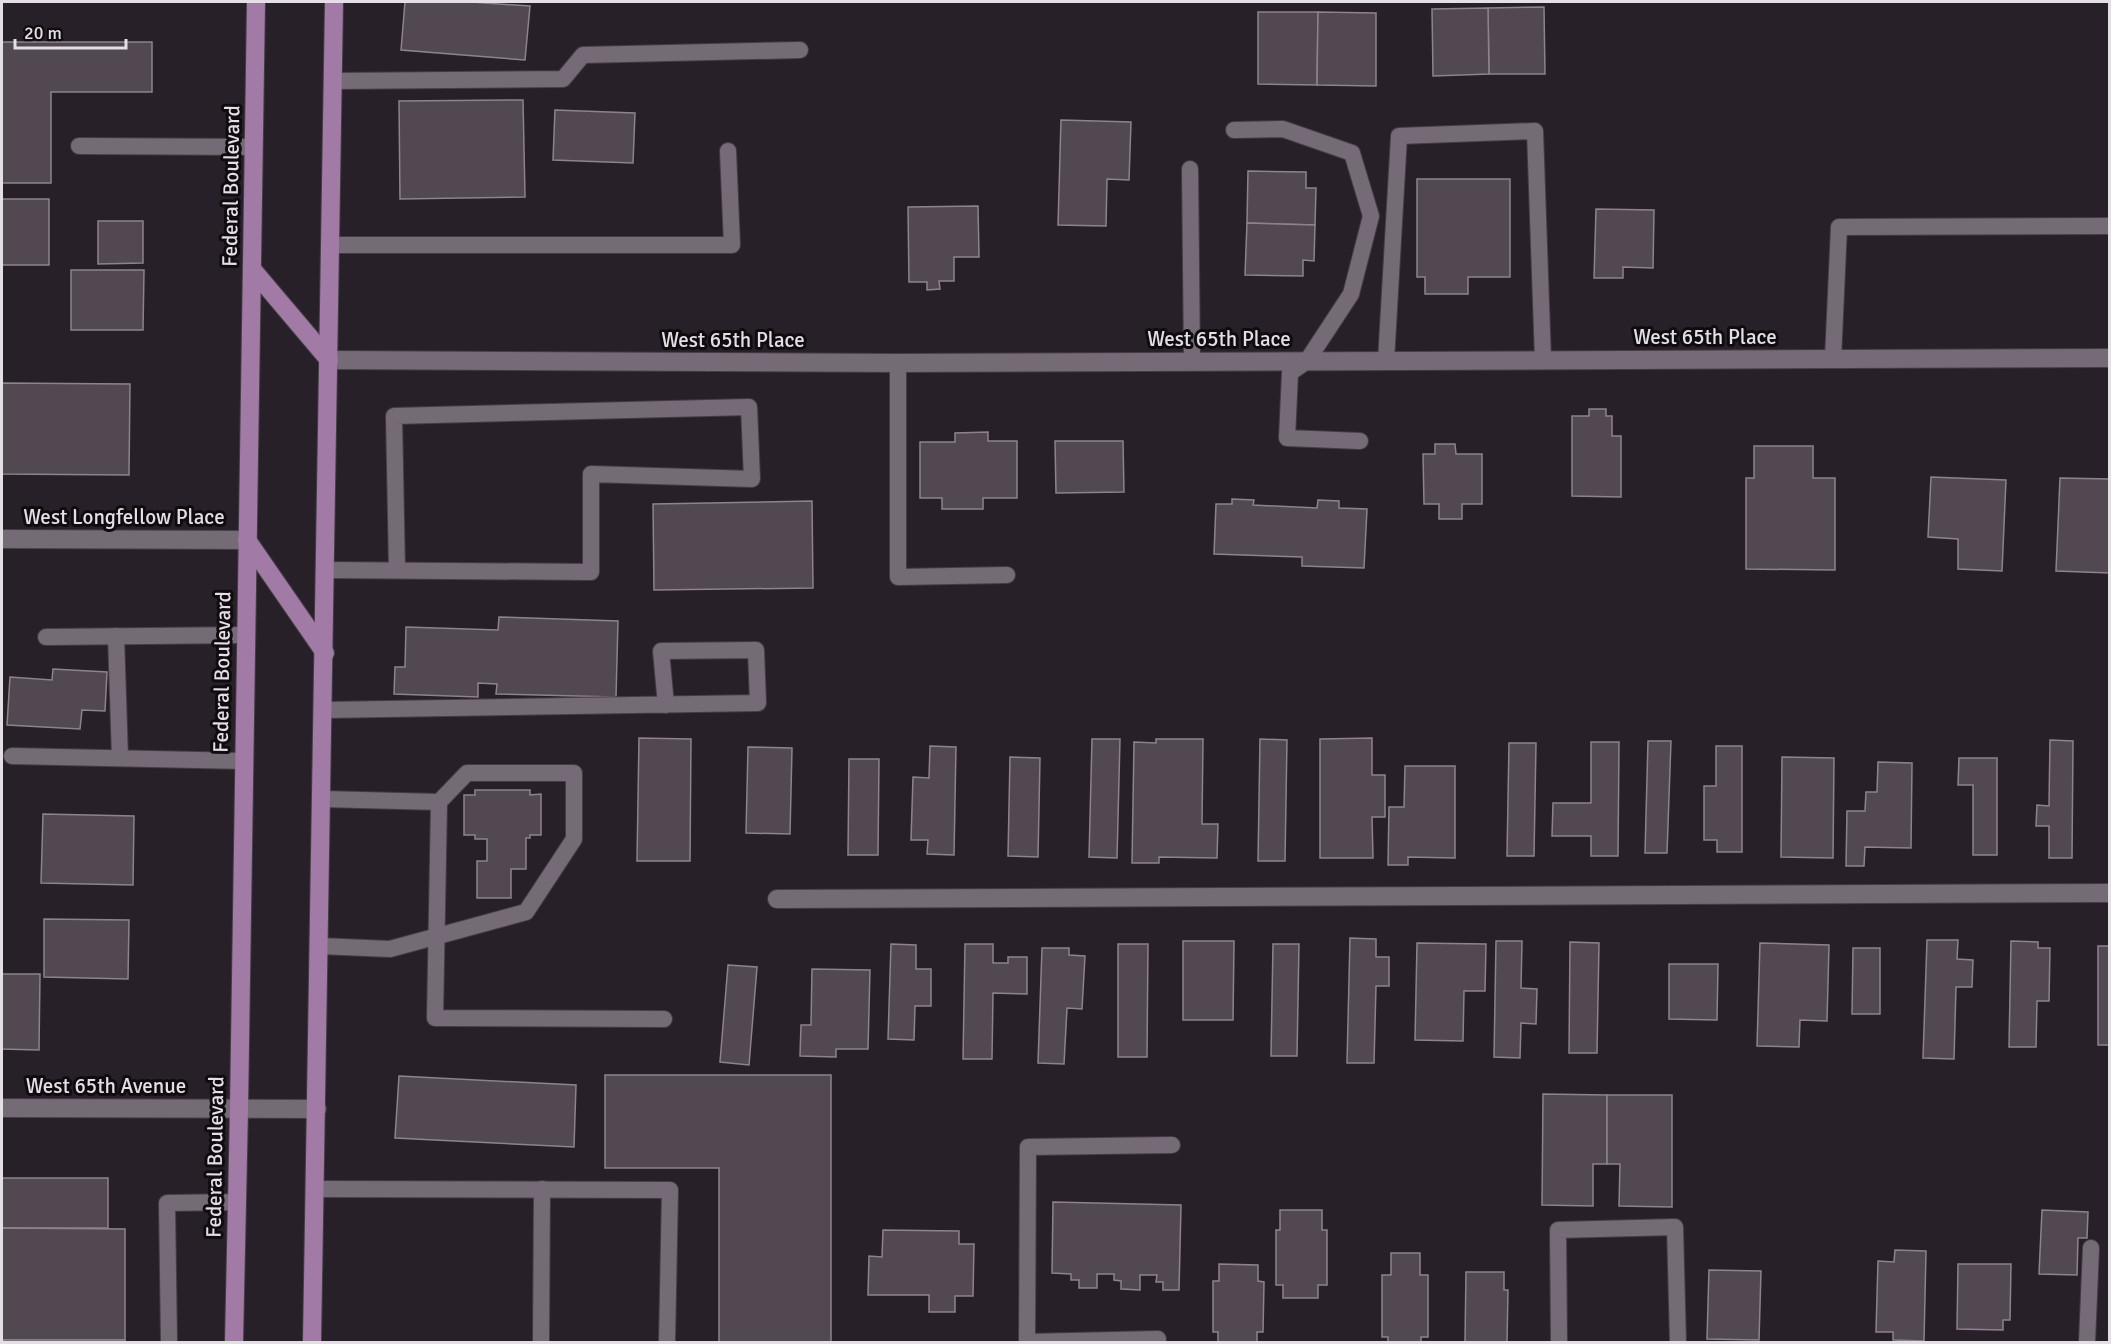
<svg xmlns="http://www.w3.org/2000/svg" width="2111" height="1344" font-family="Signika,sans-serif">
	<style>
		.building { fill: #514852; stroke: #8d838e; stroke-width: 1.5 }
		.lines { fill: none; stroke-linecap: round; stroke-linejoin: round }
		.lane-casing { stroke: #443d45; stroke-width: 18 }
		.street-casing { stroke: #443d45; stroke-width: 20 }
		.primary-casing { stroke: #443d45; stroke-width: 20 }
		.lane { stroke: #756b76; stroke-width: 16 }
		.street { stroke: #756b76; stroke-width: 18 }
		.primary { stroke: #a17aa6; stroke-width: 18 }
		.labels { text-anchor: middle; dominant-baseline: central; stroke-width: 6; stroke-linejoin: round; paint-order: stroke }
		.street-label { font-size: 21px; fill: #e4dee5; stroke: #0f0b0f }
	</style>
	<rect width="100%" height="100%" fill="#282029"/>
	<g class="building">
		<polygon points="405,2 471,2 530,6 525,60 401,50"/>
		<polygon points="1544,7 1545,74 1489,74 1488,8"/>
		<polygon points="1488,8 1489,74 1433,76 1432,9"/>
		<polygon points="1258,12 1318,12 1317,85 1258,84"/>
		<polygon points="1318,12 1376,13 1376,86 1317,85"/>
		<polygon points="2,42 152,42 152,92 51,92 51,183 2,183"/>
		<polygon points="523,100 525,197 400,199 399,101"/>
		<polygon points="555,110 635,113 633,163 553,160"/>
		<polygon points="1061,120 1131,122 1129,180 1107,179 1106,226 1058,225"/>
		<polygon points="1248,171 1306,172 1306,188 1316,188 1315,225 1247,223"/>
		<polygon points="1417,179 1510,179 1510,277 1468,277 1468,294 1425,294 1425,277 1417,277"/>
		<rect x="2" y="199" width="47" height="66"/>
		<polygon points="978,206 979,257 954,257 954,281 939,281 940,289 927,290 927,282 909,282 908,207"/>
		<polygon points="1596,209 1654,210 1653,268 1623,267 1623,278 1594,278"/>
		<polygon points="98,221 143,221 143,263 98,264"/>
		<polygon points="1247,223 1315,225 1314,261 1303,260 1303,276 1245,275"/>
		<polygon points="71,270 144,270 143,330 71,330"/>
		<polygon points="2,383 130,384 129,475 2,474"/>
		<polygon points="1589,409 1606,409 1606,416 1612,416 1612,436 1621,436 1621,497 1572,496 1572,416 1589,416"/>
		<polygon points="988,432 988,441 1017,441 1017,498 983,498 983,509 942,509 942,498 920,498 920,442 955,442 955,433"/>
		<polygon points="1055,441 1123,441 1124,492 1056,493"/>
		<polygon points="1435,444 1455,444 1456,454 1482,454 1482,504 1462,504 1462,519 1439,519 1439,504 1424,504 1423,454 1435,454"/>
		<polygon points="1754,446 1813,446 1813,478 1835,478 1835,570 1746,569 1746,478 1754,478"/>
		<polygon points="1931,477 2006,480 2002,571 1958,569 1958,539 1928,537"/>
		<polygon points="2060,478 2110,479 2110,573 2056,571"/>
		<polygon points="1232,499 1254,500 1253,505 1317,508 1318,500 1339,501 1339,508 1367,509 1364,568 1302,566 1302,557 1214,554 1216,504 1232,504"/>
		<polygon points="812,501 813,588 654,590 653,504"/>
		<polygon points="499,617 618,621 616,697 496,694 497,684 478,683 478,697 394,694 395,667 405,667 406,627 498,630"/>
		<polygon points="53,669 107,672 105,711 82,710 80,729 7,725 10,677 52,680"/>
		<polygon points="639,738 691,739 690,861 637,861"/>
		<polygon points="1372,738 1372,775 1385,775 1385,817 1372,817 1373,858 1320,858 1320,739"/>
		<polygon points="1092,739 1120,739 1117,858 1089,857"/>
		<polygon points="1156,739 1203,739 1202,824 1218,824 1217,858 1159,857 1159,863 1132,863 1134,742 1156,743"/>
		<polygon points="1260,739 1287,740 1285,861 1258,861"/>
		<polygon points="2050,740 2073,741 2072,858 2049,858 2049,826 2036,826 2037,805 2049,806"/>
		<polygon points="1648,741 1671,741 1667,853 1645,853"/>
		<polygon points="1591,742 1619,742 1618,856 1591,856 1591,836 1552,836 1553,803 1591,803"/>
		<polygon points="1509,743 1536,743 1534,856 1507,856"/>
		<polygon points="930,746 956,747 954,855 927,854 928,840 911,840 913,777 929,778"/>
		<polygon points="1716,746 1742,746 1742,852 1717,852 1717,840 1704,840 1704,786 1716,786"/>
		<polygon points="748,747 792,748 790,834 746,833"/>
		<polygon points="1010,757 1040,758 1038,857 1008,856"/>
		<polygon points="1782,757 1834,758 1833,858 1781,857"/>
		<polygon points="1959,758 1997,758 1997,855 1973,855 1973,785 1958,785"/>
		<polygon points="849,759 879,759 878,855 848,855"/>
		<polygon points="1878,762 1912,763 1911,848 1865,847 1864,866 1846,866 1847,811 1865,811 1866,792 1877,792"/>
		<polygon points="1405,766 1455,766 1455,858 1408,857 1408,865 1388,865 1389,807 1404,807"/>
		<polygon points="475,790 530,790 530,795 541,794 541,835 530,835 530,838 526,838 526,869 511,869 511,898 477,898 477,861 487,861 487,839 475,839 475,835 464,835 464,795 475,795"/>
		<polygon points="43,814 134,816 133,885 41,883"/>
		<polygon points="44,919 129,920 128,979 44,977"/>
		<polygon points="1350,938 1376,939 1376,957 1389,957 1389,986 1376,986 1374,1063 1347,1063"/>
		<polygon points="1927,940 1958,940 1957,959 1973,960 1972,987 1956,987 1954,1059 1923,1058"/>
		<polygon points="1183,941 1234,941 1233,1020 1183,1020"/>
		<polygon points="1496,941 1522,941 1521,988 1537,989 1536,1024 1521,1023 1520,1058 1494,1057"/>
		<polygon points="2011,941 2038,942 2038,948 2050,948 2049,1001 2037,1001 2036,1047 2009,1047"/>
		<polygon points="1570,942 1599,943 1597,1053 1569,1053"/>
		<polygon points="1417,943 1486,944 1485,991 1464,991 1463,1041 1415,1040"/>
		<polygon points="1760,943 1829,945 1827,1021 1800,1020 1799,1047 1757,1046"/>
		<polygon points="891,944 916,945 916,969 931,969 931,1006 915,1006 914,1040 888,1039"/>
		<polygon points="965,944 993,944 993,963 1008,963 1008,957 1027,957 1027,994 993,993 992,1059 963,1059"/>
		<polygon points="1118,944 1148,944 1147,1057 1118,1057"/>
		<polygon points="1273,944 1299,944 1297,1056 1271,1056"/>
		<rect x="2098" y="946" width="12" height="99"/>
		<polygon points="1042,948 1069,948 1069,955 1085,956 1082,1009 1067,1008 1064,1064 1038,1063"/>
		<polygon points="1853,948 1880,948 1880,1014 1852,1014"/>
		<polygon points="1669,964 1718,964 1717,1020 1669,1019"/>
		<polygon points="728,965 757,967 749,1065 720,1062"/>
		<polygon points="812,969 870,970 868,1049 836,1049 836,1057 800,1056 801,1025 811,1025"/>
		<polygon points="2,974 40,974 39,1050 2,1049"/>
		<polygon points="605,1075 831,1075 831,1342 719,1342 719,1168 605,1168"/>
		<polygon points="399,1076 576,1085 574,1147 395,1138"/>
		<polygon points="1543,1094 1607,1095 1607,1164 1593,1164 1593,1206 1542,1205"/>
		<polygon points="1607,1095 1672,1095 1672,1207 1619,1206 1620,1164 1607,1164"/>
		<rect x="2" y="1178" width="106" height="50"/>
		<polygon points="1053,1202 1181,1205 1179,1290 1163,1290 1163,1282 1156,1282 1157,1275 1140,1275 1140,1290 1121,1289 1121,1281 1114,1280 1114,1274 1097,1274 1097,1288 1079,1288 1079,1280 1071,1280 1071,1274 1052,1273"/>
		<polygon points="1280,1210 1322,1210 1322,1230 1327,1230 1327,1285 1318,1285 1318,1298 1283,1298 1283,1285 1276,1285 1276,1230 1280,1230"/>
		<polygon points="2042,1210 2088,1212 2087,1238 2078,1238 2077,1275 2039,1274"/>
		<polygon points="2,1228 125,1229 125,1340 2,1340"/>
		<polygon points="883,1230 959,1231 959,1244 974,1244 973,1296 955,1296 955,1312 929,1312 929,1295 868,1295 869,1256 882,1257"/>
		<polygon points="1895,1250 1926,1251 1924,1341 1893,1340 1893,1332 1876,1332 1878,1261 1894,1262"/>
		<polygon points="1391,1253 1420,1253 1420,1275 1428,1275 1428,1337 1421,1337 1421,1342 1388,1342 1388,1337 1382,1337 1382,1275 1391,1275"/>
		<polygon points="1219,1264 1258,1265 1258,1281 1264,1282 1263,1332 1257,1332 1257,1342 1218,1342 1218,1332 1213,1332 1213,1281 1219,1281"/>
		<polygon points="1958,1264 2011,1264 2010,1320 2003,1320 2003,1330 1957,1329"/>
		<polygon points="1709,1270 1761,1271 1759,1340 1707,1339"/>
		<polygon points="1466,1272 1504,1272 1504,1290 1508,1290 1507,1342 1465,1342"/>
		<rect x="4" y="1340" width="121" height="2"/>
	</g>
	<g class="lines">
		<defs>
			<g id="lane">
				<polyline points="333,81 563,79 583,55 800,50"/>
				<polyline points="1234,130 1283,129 1352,153 1371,216 1351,294 1307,361 1290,373 1287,438 1360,441"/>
				<polyline points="79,146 254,147"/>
				<polyline points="1190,169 1192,361"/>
				<polyline points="331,245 732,245 728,151"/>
				<polyline points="1833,359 1839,227 2110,226"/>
				<polyline points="1386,361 1399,136 1535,131 1543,360"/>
				<polyline points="898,363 898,577 1007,575"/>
				<polyline points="326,570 591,572 591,474 752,479 749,407 394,416 397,570"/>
				<polyline points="116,636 120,758"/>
				<polyline points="46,637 246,635"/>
				<polyline points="324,710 758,703 756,650 661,651 666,705"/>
				<polyline points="12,756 244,761"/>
				<polyline points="439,802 435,1018 664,1019"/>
				<polyline points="320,946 390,949 526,912 574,839 574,773 467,773 439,802 322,799"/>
				<polyline points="315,1189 670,1190 667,1342"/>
				<polyline points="169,1342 167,1203 237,1202"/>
				<polyline points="541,1342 542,1189"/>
				<polyline points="1027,1342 1028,1147 1172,1145"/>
				<polyline points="1027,1342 1158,1339"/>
				<polyline points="1559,1342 1558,1230 1675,1227 1678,1342"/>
				<polyline points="2087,1342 2091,1248"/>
			</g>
			<g id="street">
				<polyline points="329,360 898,363 2110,358"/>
				<polyline points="2,539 247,540"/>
				<polyline points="777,899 2110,893"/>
				<polyline points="2,1108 317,1109"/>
			</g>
			<g id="primary">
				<polyline points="252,269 329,360"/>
				<polyline points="247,540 325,653"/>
				<polyline points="234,1342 239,1109 256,2"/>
				<polyline points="312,1342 334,2"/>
			</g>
		</defs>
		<use href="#lane" class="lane-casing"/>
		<use href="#street" class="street-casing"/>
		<use href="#primary" class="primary-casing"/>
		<use href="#lane" class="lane"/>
		<use href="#street" class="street"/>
		<use href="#primary" class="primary"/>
	</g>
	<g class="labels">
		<g class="street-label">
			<text transform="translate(231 186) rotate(-89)">Federal Boulevard</text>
			<text x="1705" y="337">West 65th Place</text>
			<text x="1219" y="339">West 65th Place</text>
			<text x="733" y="340">West 65th Place</text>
			<text x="124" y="517">West Longfellow Place</text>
			<text transform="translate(222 672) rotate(-89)">Federal Boulevard</text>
			<text x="106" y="1086">West 65th Avenue</text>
			<text transform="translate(215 1157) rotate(-89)">Federal Boulevard</text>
		</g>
	</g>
	<rect width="2111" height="1344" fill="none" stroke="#e4dee5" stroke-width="6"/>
	<path d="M15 39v9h111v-9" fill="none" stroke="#e4dee5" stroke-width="3"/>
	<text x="24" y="39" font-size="18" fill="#e4dee5" stroke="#0f0b0f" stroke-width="4.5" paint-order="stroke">20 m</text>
</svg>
